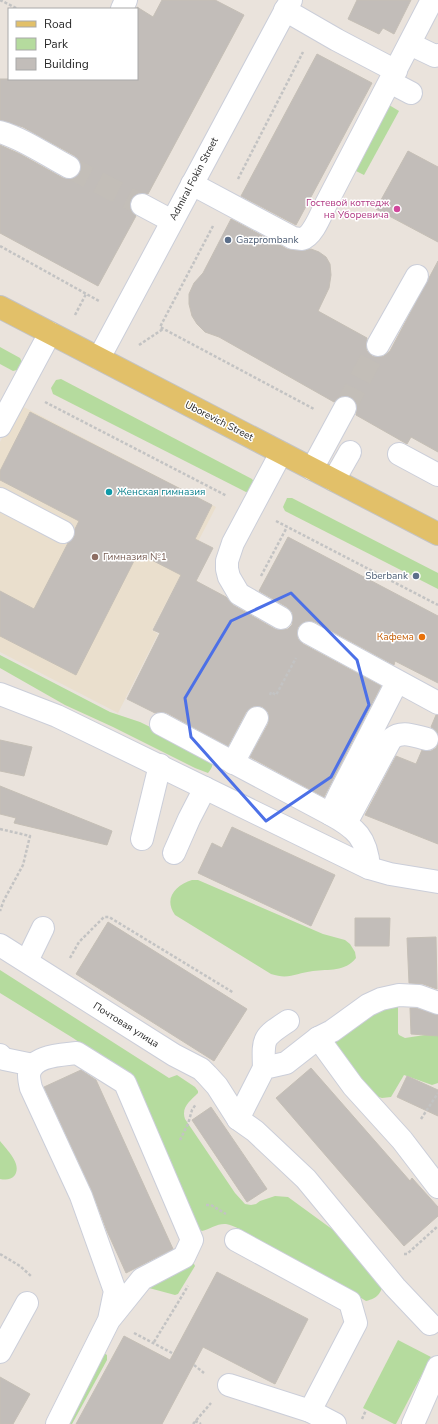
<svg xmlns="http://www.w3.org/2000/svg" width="438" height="1424" font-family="'Nunito Sans',sans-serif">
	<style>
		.education { fill: #eadfcd }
		.green { fill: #b5db9e }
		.building { fill: #c2bdb9; stroke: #c5bfb6 }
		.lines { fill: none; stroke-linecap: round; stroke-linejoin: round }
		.minor-tunnel { stroke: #c3beb8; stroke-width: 22; stroke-dasharray: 22 11; stroke-linecap: butt }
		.minor-casing { stroke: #cbced9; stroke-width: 24 }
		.major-casing { stroke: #c3c3c3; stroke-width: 24 }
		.path { stroke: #c3c3c3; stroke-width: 2.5; stroke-dasharray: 3 2; stroke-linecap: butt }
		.minor { stroke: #fff; stroke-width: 22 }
		.major { stroke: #e2c069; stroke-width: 22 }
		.marked { fill: none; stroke: #4c70e7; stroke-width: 3; stroke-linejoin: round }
		.hotel-dot { fill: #d1479c; stroke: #fff; stroke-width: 1.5 }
		.service-dot { fill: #5c6f8a; stroke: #fff; stroke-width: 1.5 }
		.culture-dot { fill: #0f9aa8; stroke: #fff; stroke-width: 1.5 }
		.education-dot { fill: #8d6e63; stroke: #fff; stroke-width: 1.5 }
		.food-dot { fill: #e8710a; stroke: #fff; stroke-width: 1.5 }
		.labels { text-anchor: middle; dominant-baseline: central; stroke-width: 3; stroke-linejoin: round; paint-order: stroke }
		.street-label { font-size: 10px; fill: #292929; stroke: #fff }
		.hotel-label { font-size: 10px; fill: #b23c85; stroke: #fff; text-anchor: end }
		.service-label { font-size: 10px; fill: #4e5e75; stroke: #fff; text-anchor: start }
		.culture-label { font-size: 10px; fill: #0d838f; stroke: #fff; text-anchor: start }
		.education-label { font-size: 10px; fill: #785e54; stroke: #fff; text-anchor: start }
		.food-label { font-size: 10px; fill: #c56008; stroke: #fff; text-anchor: end }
	</style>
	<rect width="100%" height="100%" fill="#eae3dc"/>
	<polygon class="education" points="20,405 216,507 152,630 158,634 118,713 0,652 0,442"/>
	<g class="green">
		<polygon points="389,105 399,111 364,175 354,170"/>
		<polygon points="0,347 20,358 22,362 17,370 13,371 0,364"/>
		<polygon points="61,379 252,479 254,482 249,491 246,492 53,394 51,388 56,380"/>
		<polygon points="287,498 292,498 438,573 438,589 285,511 283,507"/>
		<path d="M0,655L110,712L140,722L183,743L212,762C213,767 211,769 208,773L195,768L113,727L65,705L0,668Z"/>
		<path d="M192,880H198L323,934L345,940L350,944L355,952L356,958C345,972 329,969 313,971C296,973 289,980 271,974L175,915C163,898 176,885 192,880Z"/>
		<path d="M0,970L169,1078L177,1075L195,1087L198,1091V1093C190,1101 181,1107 185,1119L235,1193L245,1204L251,1205L256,1204L260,1201L275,1196L288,1197L336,1232L384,1283C380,1294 378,1298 366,1301C337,1282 305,1267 275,1250C262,1242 240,1227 226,1224C218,1223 210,1229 202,1231L196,1227L105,1060L73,1038L0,993Z"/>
		<polygon points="398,1006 398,1033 399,1035 405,1038 438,1033 438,1083 432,1085 404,1075 391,1097 382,1098 365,1093 329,1040 373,1008"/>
		<path d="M0,1141C7,1150 22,1164 15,1175C11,1180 6,1180 0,1179Z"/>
		<polygon points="191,1263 194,1264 195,1266 178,1294 175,1295 149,1288 148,1285"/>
		<polygon points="398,1340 431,1357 396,1424 394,1424 363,1408"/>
		<polygon points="102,1352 107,1355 107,1360 72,1424 58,1424"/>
	</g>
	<g class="building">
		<polygon points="162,0 215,0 244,15 148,194 141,193 136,194 131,199 130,206 131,211 136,216 98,286 0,233 0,145 20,154 63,178 70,179 76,177 80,173 81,167 80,161 75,156 23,127 0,120 0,79 137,79 137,7 153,17"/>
		<polygon points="357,0 411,0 394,34 383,28 379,34 348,19"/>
		<polygon points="317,54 372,83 296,225 241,196"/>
		<polygon points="408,151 438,167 438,242 376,209"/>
		<polygon points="231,219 287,249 302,251 311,249 319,252 326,257 330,264 331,275 329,288 318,311 367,338 366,345 367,351 372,356 378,357 384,356 390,351 438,261 438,452 411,437 407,444 356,415 357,407 355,401 351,397 344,396 339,397 334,402 219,337 205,332 197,324 192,316 189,304 189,294 194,283 203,273"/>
		<polygon points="30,412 212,505 195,539 213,548 196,581 226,597 233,605 275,629 281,630 288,629 292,625 293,618 292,612 287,607 259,591 288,537 438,616 438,683 395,661 394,665 315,622 308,621 302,623 298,627 297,634 298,639 303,644 381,686 324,797 250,757 268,724 269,717 268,712 263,707 256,706 250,708 246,712 228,746 167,713 161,712 155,713 127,699 160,633 153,630 181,575 138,553 76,675 0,636 0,591 34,609 68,543 74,537 75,529 79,521 0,480 0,471"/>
		<polygon points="436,715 438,715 438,734 435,730 431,727"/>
		<polygon points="0,740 32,747 24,776 0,771"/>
		<polygon points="438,744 438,844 365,815 396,756 416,764 422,750 431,751 436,748"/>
		<polygon points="0,786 112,831 107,845 14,823 16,818 0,814"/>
		<polygon points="232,827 335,875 311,926 198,873 212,843 222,848"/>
		<polygon points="355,918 390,918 389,946 355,946"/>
		<polygon points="108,922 247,1009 214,1061 76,974"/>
		<polygon points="436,937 437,989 423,984 409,983 407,938"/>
		<polygon points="410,1008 416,1008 438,1015 438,1036 411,1034"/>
		<polygon points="311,1068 410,1181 412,1178 438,1207 438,1216 404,1246 276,1098"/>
		<polygon points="81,1070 96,1080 173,1249 126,1273 107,1231 92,1191 44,1087"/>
		<polygon points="407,1076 438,1090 438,1116 397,1097"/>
		<polygon points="211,1107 267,1189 247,1202 192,1120"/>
		<polygon points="217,1272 308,1319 275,1384 203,1347 162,1424 76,1424 124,1336 170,1360"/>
		<polygon points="0,1377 30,1394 13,1424 0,1424"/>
	</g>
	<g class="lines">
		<g class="minor-tunnel">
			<polyline points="69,167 142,205"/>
			<polyline points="345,408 378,345"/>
		</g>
		<defs>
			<g id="minor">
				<polyline points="122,9 126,0"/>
				<polyline points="285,10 337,40 396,71"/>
				<polyline points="410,44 435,56 438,55"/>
				<polyline points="390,82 411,93"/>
				<path d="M0,132C22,138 48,156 69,167"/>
				<path d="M192,184L293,238C296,238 299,239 302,239C313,236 321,214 326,204L432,0"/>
				<polyline points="142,205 172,221"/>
				<polyline points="378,345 417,276"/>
				<polyline points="99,358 291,0"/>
				<polyline points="0,426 50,333"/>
				<polyline points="399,454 438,475"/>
				<polyline points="312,469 345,408"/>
				<polyline points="334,480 350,452"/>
				<polyline points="0,499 63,532"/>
				<polyline points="281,618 239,594 229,577 227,569 227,561 233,543 281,453"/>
				<polyline points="309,633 438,703"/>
				<polyline points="0,694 57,716 369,868 390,874 438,882"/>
				<polyline points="161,724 330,814"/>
				<polyline points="233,763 257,718"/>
				<path d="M346,823L391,739C402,730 414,736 427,739"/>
				<polyline points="142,839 160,765"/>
				<polyline points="174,853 189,819 205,788"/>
				<path d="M369,868C367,838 356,828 330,814L340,793L397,682"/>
				<polyline points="0,945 174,1055 201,1069 207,1075 217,1086 238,1119 255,1131 306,1179 395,1287 430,1324"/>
				<polyline points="27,961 43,928"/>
				<polyline points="318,1038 353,1086 402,1140 438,1187"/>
				<polyline points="0,1055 4,1059 33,1065"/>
				<path d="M264,1068C263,1038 262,1038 288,1021"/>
				<polyline points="238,1119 264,1068 286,1063 318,1038 332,1031 368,1005 381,999 399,995 419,996 438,1003"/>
				<polyline points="236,1240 350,1302 356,1323 310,1411"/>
				<polyline points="0,1352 27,1303"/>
				<polyline points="229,1385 310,1411 335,1424"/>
				<path d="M57,1424L109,1320L142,1279L184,1257L192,1240L125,1083L77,1053C62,1055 31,1055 29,1075C29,1079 30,1084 31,1088L81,1196L115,1291L109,1320"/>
				<polyline points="413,1424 438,1367"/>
			</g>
			<polyline id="major" points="0,307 438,534"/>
		</defs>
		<use href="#minor" class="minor-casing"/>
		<use href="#major" class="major-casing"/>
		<g class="path">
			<polyline points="0,0 18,9"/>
			<polyline points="238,179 303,52"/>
			<polyline points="213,226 160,327 314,409"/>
			<polyline points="0,246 99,301"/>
			<polyline points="75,315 86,294"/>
			<polyline points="139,345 163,329"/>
			<polyline points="45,402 227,496"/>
			<polyline points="276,521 438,605"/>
			<polyline points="261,576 287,527"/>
			<polyline points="270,695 271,692 276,695 296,658"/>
			<polyline points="0,829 30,836 23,865 4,900 0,911"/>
			<polyline points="70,958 79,942 104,917 109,917 234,993"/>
			<polyline points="421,1119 438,1093"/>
			<polyline points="180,1140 188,1124 192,1110 196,1104"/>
			<polyline points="206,1205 211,1205 226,1214"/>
			<polyline points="0,1254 20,1266 32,1277"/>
			<polyline points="404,1254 407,1254 438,1226"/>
			<polyline points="134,1333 174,1354"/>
			<polyline points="154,1342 188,1286"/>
			<polyline points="194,1365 204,1373"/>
			<polyline points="362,1419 366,1410"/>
			<polyline points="195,1421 201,1424"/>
			<polyline points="193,1424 211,1403"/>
		</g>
		<use href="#minor" class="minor"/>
		<use href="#major" class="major"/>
	</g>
	<path class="marked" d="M291,593L357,660L369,705L331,777L266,821L191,737L185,698L231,621Z"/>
	<circle class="hotel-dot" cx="397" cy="209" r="4"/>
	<g class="service-dot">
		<circle cx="228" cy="240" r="4"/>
		<circle cx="416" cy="576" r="4"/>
	</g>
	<circle class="culture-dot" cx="109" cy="492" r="4"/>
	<circle class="education-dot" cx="95" cy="557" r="4"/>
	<circle class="food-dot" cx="422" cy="637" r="4"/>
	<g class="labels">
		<g class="street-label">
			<text transform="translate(194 179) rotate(-62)">Admiral Fokin Street</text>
			<text transform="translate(219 421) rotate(27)">Uborevich Street</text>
			<text transform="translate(126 1025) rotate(32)">Почтовая улица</text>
		</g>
		<g class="hotel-label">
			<text x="389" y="203">Гостевой коттедж<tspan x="389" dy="12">на Уборевича</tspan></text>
		</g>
		<g class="service-label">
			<text x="236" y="240">Gazprombank</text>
			<text x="408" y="576" text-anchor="end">Sberbank</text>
		</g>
		<g class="culture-label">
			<text x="117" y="492">Женская гимназия</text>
		</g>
		<g class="education-label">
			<text x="103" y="557">Гимназия №1</text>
		</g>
		<g class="food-label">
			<text x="414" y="637">Кафема</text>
		</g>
	</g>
	<rect x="8" y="8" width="130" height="72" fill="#ffffff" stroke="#a9a9a9"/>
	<rect x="16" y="21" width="20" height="6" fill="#e2c069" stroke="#a9a9a9"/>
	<text x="44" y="28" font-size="12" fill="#292929">Road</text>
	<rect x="16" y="38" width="20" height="12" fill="#b5db9e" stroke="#a9a9a9"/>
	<text x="44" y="48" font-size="12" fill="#292929">Park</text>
	<rect x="16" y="58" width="20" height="12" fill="#c2bdb9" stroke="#a9a9a9"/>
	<text x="44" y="68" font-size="12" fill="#292929">Building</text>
</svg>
